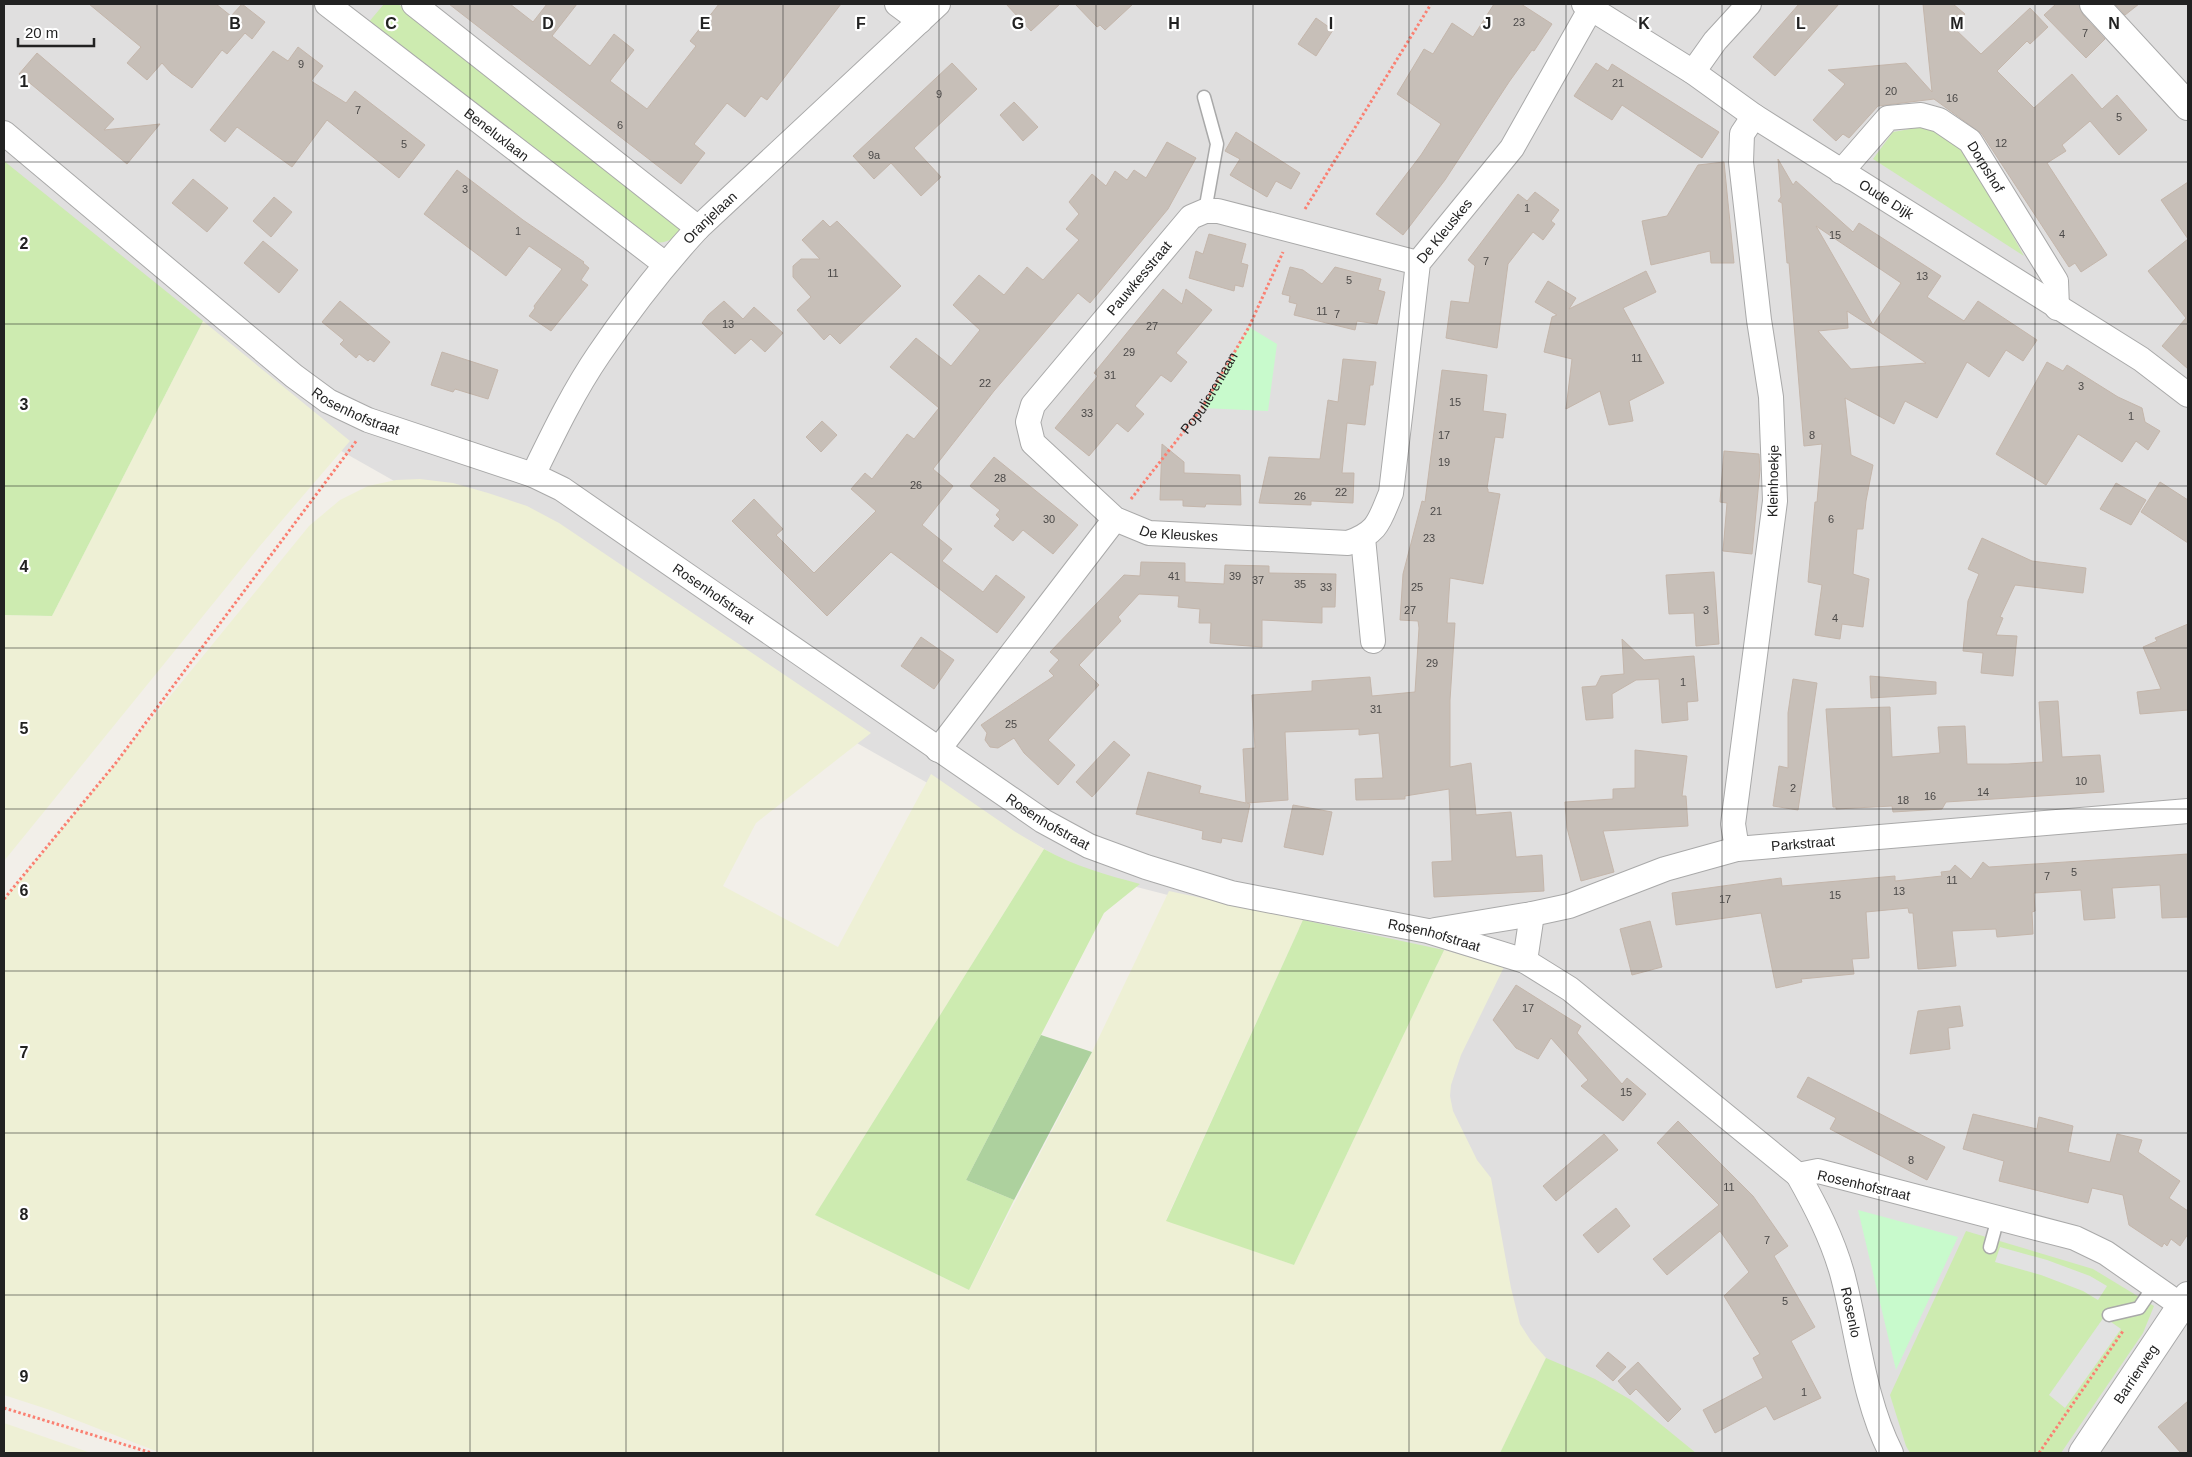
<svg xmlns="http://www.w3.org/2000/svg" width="2192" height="1457" font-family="Arial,sans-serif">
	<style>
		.residential { fill: #e0dfdf }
		.farmland { fill: #eef0d5 }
		.grass { fill: #cdebb0 }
		.forest { fill: #add19e }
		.park { fill: #c8facc }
		.parking { fill: #e2e2e2 }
		.building { fill: #c7bfb8; stroke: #c4b6ab; fill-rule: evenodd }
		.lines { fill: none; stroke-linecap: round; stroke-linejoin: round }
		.service-casing { stroke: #a9a9a9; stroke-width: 15 }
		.minor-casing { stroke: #a9a9a9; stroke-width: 26 }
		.tertiary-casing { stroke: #a9a9a9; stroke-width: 30 }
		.path { stroke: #fa8072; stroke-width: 3; stroke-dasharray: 2.5 2.5; stroke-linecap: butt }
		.service { stroke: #fff; stroke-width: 12 }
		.minor { stroke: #fff; stroke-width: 24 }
		.tertiary { stroke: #fff; stroke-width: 28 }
		.grid { fill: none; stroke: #222; stroke-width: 1; stroke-opacity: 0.55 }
		.labels { text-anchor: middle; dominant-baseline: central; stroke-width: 4.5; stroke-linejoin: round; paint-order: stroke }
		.number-label { font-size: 11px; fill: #4b4948 }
		.street-label { font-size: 14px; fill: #222; stroke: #fff }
		.grid-label { font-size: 16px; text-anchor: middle; font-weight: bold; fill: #222; stroke: #fff; stroke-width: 4.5; stroke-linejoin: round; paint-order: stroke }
	</style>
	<rect width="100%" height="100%" fill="#f2efe9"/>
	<polygon class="residential" points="4,4 2188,4 2188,1453 1621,1453 1518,1354 1398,1100 1464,971 1090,875 290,422 4,219"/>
	<g class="farmland">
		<polygon points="203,321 350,441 259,547 4,861 4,615 52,616"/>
		<polygon points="420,479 453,483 488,493 527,506 559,523 871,733 756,823 723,886 838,947 931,774 1014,831 1044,849 815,1215 969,1290 1080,1077 1169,891 1303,920 1166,1220 1294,1265 1444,950 1504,967 1461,1055 1451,1085 1450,1096 1453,1111 1477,1160 1491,1178 1511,1288 1520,1324 1531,1341 1546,1358 1500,1453 161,1453 50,1410 4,1395 4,900 309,526 340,500 368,486 396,480"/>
		<polygon points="4,1423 91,1453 4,1453"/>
	</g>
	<g class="grass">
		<path d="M384,4H398L686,228C674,238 666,246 650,241L368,23Z"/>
		<polygon points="1921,127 1938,132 1966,151 2024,256 1873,159 1893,132"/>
		<polygon points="4,161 203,321 52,616 4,615"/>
		<path d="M1044,849C1074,866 1107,875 1140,884L1104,913L966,1180L1014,1200L969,1290L815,1215Z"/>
		<polygon points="1303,920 1444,950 1294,1265 1166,1221"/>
		<polygon points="1966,1231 2093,1269 2154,1306 2143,1333 2061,1453 1910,1453 1906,1446 1890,1395"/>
		<polygon points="1546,1358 1595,1379 1631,1400 1696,1453 1500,1453"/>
	</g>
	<polygon class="forest" points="1041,1035 1092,1052 1014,1200 966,1180"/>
	<g class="park">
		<polygon points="1249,327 1277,344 1268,411 1202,408"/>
		<polygon points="1858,1210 1958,1237 1896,1370"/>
	</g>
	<g class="parking">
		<polygon points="2000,1247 2047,1260 2090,1276 2107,1286 2098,1300 2083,1291 2041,1275 1995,1262"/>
		<polygon points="2104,1317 2121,1329 2065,1408 2049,1395"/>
	</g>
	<g class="building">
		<polygon points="89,4 216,4 231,16 242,4 265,22 252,39 245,33 227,54 222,50 192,88 171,73 162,63 147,80 127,63 141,47"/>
		<polygon points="449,4 510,4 533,22 547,4 577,4 552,36 590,66 614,34 634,50 610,81 647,109 696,46 690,41 719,4 841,4 767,100 761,96 745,117 727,103 694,144 705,153 681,184"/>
		<polygon points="1006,4 1060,4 1031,31"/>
		<polygon points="1075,4 1133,4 1105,30 1100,25 1097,27"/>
		<polygon points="1494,4 1521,4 1552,24 1534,51 1532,50 1509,82 1445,180 1403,235 1376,214 1421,155 1441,124 1397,94 1424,49 1433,54 1452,23 1473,37"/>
		<polygon points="1799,4 1839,4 1775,76 1753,57"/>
		<polygon points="1923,4 1953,4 1965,14 1953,27 1981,54 2030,8 2048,27 2030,44 2027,41 1997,71 2034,108 2072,74 2102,109 2117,95 2147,130 2119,155 2090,121 2062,145 2066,151 2047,163 2107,255 2081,272 2075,263 2069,267 1982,134 1934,99 1878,106 1849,138 1843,134 1836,141 1813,120 1845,84 1828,70 1906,63 1932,92"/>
		<polygon points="2056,4 2079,4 2083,15 2105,39 2086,58 2044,15"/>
		<polygon points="2115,4 2139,4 2125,15"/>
		<polygon points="1316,18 1333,30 1316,56 1298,44"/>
		<polygon points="298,47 323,66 311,81 346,103 355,91 425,145 399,178 327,120 292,167 237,127 225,142 210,130 273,51 288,61"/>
		<polygon points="37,53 114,119 104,130 160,124 127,164 19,74"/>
		<polygon points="952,63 977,89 914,148 941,177 921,196 891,163 874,179 853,156"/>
		<polygon points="1596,63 1608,71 1612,64 1719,132 1702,158 1622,105 1612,120 1574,96"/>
		<polygon points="1014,102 1038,127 1023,141 1000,115"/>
		<polygon points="1236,132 1300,173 1291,189 1276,181 1267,197 1230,175 1240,159 1225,151"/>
		<polygon points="1167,142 1196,158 1168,209 1090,303 1078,293 994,391 933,469 953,486 922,525 952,549 942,561 983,592 996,575 1025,597 997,633 891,552 827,616 732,521 754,499 783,529 776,535 814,573 876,511 851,489 865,473 872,479 907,434 914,439 939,408 890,367 916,338 951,366 980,330 953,305 979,275 1004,295 1027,267 1043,280 1079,240 1066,229 1079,214 1069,202 1092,174 1106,186 1115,171 1127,180 1134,170 1146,178"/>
		<path d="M1778,159L1793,185L1796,181L1853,232L1859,223L1941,276L1927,297L1964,321L1978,301L2037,340L2023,361L2006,350L1989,377L1967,362L1937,418L1905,401L1894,424L1845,398L1851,455L1873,465L1866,501L1863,529H1857L1853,574L1869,579L1863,627L1842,624L1840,639L1815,635L1822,585L1808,582L1815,502H1817L1822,444L1804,446L1789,263H1787L1782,203L1778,201L1781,197ZM1816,226L1901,283L1873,325ZM1847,311L1872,327L1926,363L1851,369L1818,331L1848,328Z"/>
		<polygon points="1724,162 1734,263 1711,263 1710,251 1651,265 1642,221 1667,216 1698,165"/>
		<polygon points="457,170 523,220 584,262 583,263 589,268 581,280 588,285 551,331 529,316 535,308 534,306 562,269 529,246 506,276 424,214"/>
		<polygon points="193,179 228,208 207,232 172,203"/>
		<polygon points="2188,182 2188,369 2162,346 2186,318 2148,271 2188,239 2161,200"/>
		<polygon points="1535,192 1559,210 1551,221 1555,224 1543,240 1533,232 1508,264 1497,348 1446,338 1451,301 1469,303 1475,266 1468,260 1518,194 1527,201"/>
		<polygon points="274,197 292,212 271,237 253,221"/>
		<polygon points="823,220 830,227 837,221 901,286 840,344 830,334 824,340 797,310 811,297 793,277 793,266 801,259 820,259 802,240"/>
		<polygon points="1209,234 1246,244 1241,263 1248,265 1243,287 1235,285 1234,291 1189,278 1196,251 1203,254"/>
		<polygon points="263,241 298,270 279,293 244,263"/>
		<polygon points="1290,267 1303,270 1322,284 1335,267 1381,279 1378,290 1385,292 1377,324 1357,321 1355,330 1294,315 1297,304 1289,302 1290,296 1282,294"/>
		<polygon points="1646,271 1656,292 1623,308 1664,383 1629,401 1633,421 1609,425 1600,391 1566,409 1572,359 1544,352 1552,317 1557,315 1535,302 1548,281 1576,298 1569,309"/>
		<polygon points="1163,289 1182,304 1186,289 1212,310 1176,353 1187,362 1171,382 1161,375 1135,406 1144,414 1128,432 1117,423 1089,456 1055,428 1098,376 1094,373"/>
		<polygon points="340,301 390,342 374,362 370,359 368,361 359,354 356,358 340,344 344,340 322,322"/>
		<polygon points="724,301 743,319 754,307 783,333 765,352 751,339 735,354 702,323 708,315"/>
		<polygon points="442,352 498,370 488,399 455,389 453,392 431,385"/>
		<polygon points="1343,359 1376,362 1373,385 1370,385 1365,425 1347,423 1342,473 1354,473 1353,503 1311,501 1311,505 1259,503 1269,457 1320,459 1328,400 1338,402"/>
		<polygon points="2047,362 2063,371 2067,365 2118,397 2142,408 2145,422 2160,431 2148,450 2136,441 2122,462 2078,434 2046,485 1996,454"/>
		<polygon points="1442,370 1487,375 1483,411 1506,414 1503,438 1495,437 1487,488 1488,489 1488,492 1500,494 1483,584 1450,578 1447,623 1455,623 1450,700 1450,767 1471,763 1476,815 1511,812 1516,857 1542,855 1544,891 1434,897 1432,862 1452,861 1449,789 1405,796 1405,799 1356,800 1355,779 1383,778 1379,733 1359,735 1359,729 1285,732 1288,800 1247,803 1250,804 1242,842 1222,838 1221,843 1202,839 1203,831 1136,814 1148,772 1201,786 1199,793 1246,803 1243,749 1255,748 1252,695 1312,691 1312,681 1370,677 1372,696 1415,692 1419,628 1418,621 1400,620 1403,574 1422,501 1425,502"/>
		<polygon points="822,421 837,435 821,452 806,437"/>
		<polygon points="1162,444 1184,462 1184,473 1240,475 1241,505 1206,504 1205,507 1183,506 1183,500 1160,500"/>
		<polygon points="1724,451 1759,454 1760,470 1752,554 1723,551 1727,503 1720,502"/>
		<polygon points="994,457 1078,525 1053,554 1023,530 1013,541 994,526 1000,519 996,515 1000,510 970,486"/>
		<polygon points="2160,482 2188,500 2188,543 2141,512"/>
		<polygon points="2116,483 2146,500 2131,525 2100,509"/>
		<polygon points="1982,538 2032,561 2086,568 2083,593 2015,585 2000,617 2003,618 1996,635 2017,636 2013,676 1981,673 1983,653 1963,651 1968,601 1979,574 1968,569"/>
		<polygon points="1141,562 1185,563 1185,582 1224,584 1225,565 1269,566 1269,573 1336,574 1335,607 1322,607 1322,623 1262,620 1262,647 1210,643 1211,623 1199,623 1200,609 1178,607 1179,596 1139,594 1118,617 1121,621 1079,665 1099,685 1048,740 1075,765 1058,785 1024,753 1014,738 998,748 990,747 985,740 987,733 981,725 1054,676 1049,671 1059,660 1050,652 1124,575 1140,576"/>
		<polygon points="1714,572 1719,644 1696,646 1694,613 1669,614 1666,575"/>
		<polygon points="2188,624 2188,710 2140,714 2137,692 2161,689 2143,647 2157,641 2155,638"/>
		<polygon points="921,637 954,660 934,689 901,666"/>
		<polygon points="1622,639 1644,660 1694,656 1698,701 1687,702 1688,720 1662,723 1659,679 1636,680 1612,694 1613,718 1586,720 1582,687 1596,686 1601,676 1624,674"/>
		<polygon points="1870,676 1936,682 1936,694 1871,698"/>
		<polygon points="1793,679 1817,683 1798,810 1773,806 1779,766 1788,768 1788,713"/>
		<polygon points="2058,701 2062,757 2100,755 2104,792 1946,802 1942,809 1893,812 1892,806 1836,809 1836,807 1833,807 1826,709 1890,707 1892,757 1940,753 1938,727 1965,726 1967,764 2008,764 2043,762 2039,702"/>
		<polygon points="1114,741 1130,755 1092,797 1076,782"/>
		<polygon points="1635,750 1687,756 1682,796 1686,796 1688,826 1603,831 1614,872 1581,881 1567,828 1565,802 1613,799 1613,789 1635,788"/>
		<polygon points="1293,805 1332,812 1323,855 1284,847"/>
		<polygon points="2188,854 2188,917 2162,918 2160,885 2112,888 2115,918 2084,920 2081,890 2034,893 2035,911 2032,912 2033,934 1997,937 1996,929 1952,931 1956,966 1918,969 1913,913 1909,913 1908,908 1866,912 1869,958 1852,959 1854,974 1801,979 1802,982 1776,988 1761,913 1676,925 1672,893 1781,878 1782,886 1895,876 1895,881 1942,876 1941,872 1950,871 1955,865 1971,879 1983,862 1989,867"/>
		<polygon points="1650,921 1662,967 1632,975 1620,929"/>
		<polygon points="1516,985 1581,1026 1577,1033 1622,1084 1627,1078 1646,1094 1623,1121 1581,1086 1588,1080 1551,1038 1538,1059 1516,1048 1493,1020"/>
		<polygon points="1960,1006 1963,1026 1948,1028 1950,1049 1910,1054 1918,1011"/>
		<polygon points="1808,1077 1945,1147 1927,1180 1830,1129 1836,1118 1797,1097"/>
		<polygon points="1973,1114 2037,1129 2039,1117 2073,1126 2068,1152 2110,1162 2117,1134 2142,1140 2138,1152 2180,1181 2169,1198 2188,1211 2188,1234 2180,1246 2171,1239 2167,1246 2164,1243 2162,1247 2129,1225 2123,1195 2092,1188 2088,1203 1999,1181 2004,1161 1963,1149"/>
		<polygon points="1678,1121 1753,1196 1788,1246 1774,1256 1815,1327 1791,1341 1821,1398 1774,1420 1766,1406 1715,1433 1703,1410 1763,1378 1753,1358 1760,1354 1724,1296 1749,1272 1720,1231 1667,1275 1653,1259 1719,1205 1657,1143"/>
		<polygon points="1604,1134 1618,1150 1556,1201 1543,1186"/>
		<polygon points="1616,1208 1630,1226 1598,1253 1583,1235"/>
		<polygon points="1608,1352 1626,1367 1613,1381 1596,1366"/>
		<polygon points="1638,1362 1681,1409 1668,1422 1636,1389 1630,1395 1618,1381"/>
		<polygon points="2188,1401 2188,1453 2181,1453 2158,1427"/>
	</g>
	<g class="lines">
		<defs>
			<g id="service">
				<polyline points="1204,97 1217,144 1205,211"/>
				<polyline points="1990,1247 1998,1218"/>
				<polyline points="2109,1315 2139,1308 2154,1286"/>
			</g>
			<g id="minor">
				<path id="s2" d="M327,4L665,264"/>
				<polyline points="414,4 698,228"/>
				<polyline points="897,4 920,21"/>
				<path id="s3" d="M1584,4L1693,72L1754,116L2141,359L2188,395"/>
				<polyline points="1693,72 1715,41 1749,4"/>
				<path id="s4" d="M4,133L294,376L328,401L368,420L533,475L562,489L1043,821L1089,846L1146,867L1231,893L1428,931L1525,961L1570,989L1798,1175L1818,1171L2075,1238L2106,1253L2182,1306"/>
				<path id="s5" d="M1841,172L1888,118L1921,115L1939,120L1970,141L2056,281L2057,308"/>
				<path id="s6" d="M1418,263L1218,211H1205L1191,217L1033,405L1028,422L1033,443L1115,519L1149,533L1348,543C1379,532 1379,521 1391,493L1418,263L1512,148L1591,8"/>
				<path id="s7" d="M533,475C553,434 573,392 599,354C629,310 662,267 698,228L938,4"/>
				<polyline points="1363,538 1373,641"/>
				<polyline points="938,750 1115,519"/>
				<polyline points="1737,849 1733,824 1775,501 1771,397 1759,320 1741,162 1742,134 1754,116"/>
				<path id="s8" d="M1435,930L1532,914L1569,906L1665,869L1737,849L2188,811"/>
				<polyline points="1525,961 1532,914"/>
				<path id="s9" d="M1798,1175C1816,1207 1832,1238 1842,1273C1858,1332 1863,1398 1891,1453"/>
			</g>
			<g id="tertiary">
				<polyline points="2094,4 2188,106"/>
				<path id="s10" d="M2083,1453L2188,1296"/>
			</g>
		</defs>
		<use href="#service" class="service-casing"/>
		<use href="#minor" class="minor-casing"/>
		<use href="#tertiary" class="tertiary-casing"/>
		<g class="path">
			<polyline points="1305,209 1431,4"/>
			<path id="s1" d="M1131,499L1202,408L1249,327L1283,252"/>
			<polyline points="4,899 115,764 357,440"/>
			<polyline points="4,1408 152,1453"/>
			<polyline points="2039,1453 2123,1331"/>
		</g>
		<use href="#service" class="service"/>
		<use href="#minor" class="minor"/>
		<use href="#tertiary" class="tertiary"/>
	</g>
	<path class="grid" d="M157,4V1453M313,4V1453M470,4V1453M626,4V1453M783,4V1453M939,4V1453M1096,4V1453M1253,4V1453M1409,4V1453M1566,4V1453M1722,4V1453M1879,4V1453M2035,4V1453M4,162H2188M4,324H2188M4,486H2188M4,648H2188M4,809H2188M4,971H2188M4,1133H2188M4,1295H2188"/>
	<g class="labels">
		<g class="number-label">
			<text x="1519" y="22">23</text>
			<text x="2085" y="33">7</text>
			<text x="301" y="64">9</text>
			<text x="1618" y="83">21</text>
			<text x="1891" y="91">20</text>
			<text x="939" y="94">9</text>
			<text x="1952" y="98">16</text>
			<text x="358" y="110">7</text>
			<text x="2119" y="117">5</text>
			<text x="620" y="125">6</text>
			<text x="2001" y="143">12</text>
			<text x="404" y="144">5</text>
			<text x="874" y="155">9a</text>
			<text x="465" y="189">3</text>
			<text x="1527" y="208">1</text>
			<text x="518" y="231">1</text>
			<text x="2062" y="234">4</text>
			<text x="1835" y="235">15</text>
			<text x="1486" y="261">7</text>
			<text x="833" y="273">11</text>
			<text x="1922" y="276">13</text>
			<text x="1349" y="280">5</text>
			<text x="1322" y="311">11</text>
			<text x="1337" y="314">7</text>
			<text x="728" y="324">13</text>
			<text x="1152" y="326">27</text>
			<text x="1129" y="352">29</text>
			<text x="1637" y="358">11</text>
			<text x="1110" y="375">31</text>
			<text x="985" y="383">22</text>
			<text x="2081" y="386">3</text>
			<text x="1455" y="402">15</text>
			<text x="1087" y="413">33</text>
			<text x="2131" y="416">1</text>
			<text x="1444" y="435">17</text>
			<text x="1812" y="435">8</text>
			<text x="1444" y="462">19</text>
			<text x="1000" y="478">28</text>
			<text x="916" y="485">26</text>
			<text x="1341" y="492">22</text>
			<text x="1300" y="496">26</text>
			<text x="1436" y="511">21</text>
			<text x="1049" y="519">30</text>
			<text x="1831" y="519">6</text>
			<text x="1429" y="538">23</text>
			<text x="1174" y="576">41</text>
			<text x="1235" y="576">39</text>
			<text x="1258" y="580">37</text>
			<text x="1300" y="584">35</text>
			<text x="1326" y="587">33</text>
			<text x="1417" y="587">25</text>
			<text x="1410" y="610">27</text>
			<text x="1706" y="610">3</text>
			<text x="1835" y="618">4</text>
			<text x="1432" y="663">29</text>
			<text x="1683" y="682">1</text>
			<text x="1376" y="709">31</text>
			<text x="1011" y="724">25</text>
			<text x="2081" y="781">10</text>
			<text x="1793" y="788">2</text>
			<text x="1983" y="792">14</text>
			<text x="1930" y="796">16</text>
			<text x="1903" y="800">18</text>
			<text x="2074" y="872">5</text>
			<text x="2047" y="876">7</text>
			<text x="1952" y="880">11</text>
			<text x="1899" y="891">13</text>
			<text x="1835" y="895">15</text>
			<text x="1725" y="899">17</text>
			<text x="1528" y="1008">17</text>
			<text x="1626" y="1092">15</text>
			<text x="1911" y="1160">8</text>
			<text x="1729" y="1187">11</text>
			<text x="1767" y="1240">7</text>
			<text x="1785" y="1301">5</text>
			<text x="1804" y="1392">1</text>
		</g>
		<g class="street-label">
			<text stroke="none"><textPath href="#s2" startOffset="214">Beneluxlaan</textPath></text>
			<text stroke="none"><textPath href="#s5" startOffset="191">Dorpshof</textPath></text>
			<text stroke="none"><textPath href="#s3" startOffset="360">Oude Dijk</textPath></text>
			<text stroke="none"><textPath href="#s7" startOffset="314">Oranjelaan</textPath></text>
			<text stroke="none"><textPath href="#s6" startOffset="1210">De Kleuskes</textPath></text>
			<text transform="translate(1139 278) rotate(-50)">Pauwkesstraat</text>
			<text stroke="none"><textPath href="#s1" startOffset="132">Populierenlaan</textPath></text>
			<text stroke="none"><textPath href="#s4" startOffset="450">Rosenhofstraat</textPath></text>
			<text transform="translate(1773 481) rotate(-89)">Kleinhoekje</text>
			<text stroke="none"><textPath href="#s6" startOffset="698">De Kleuskes</textPath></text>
			<text stroke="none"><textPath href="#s4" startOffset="855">Rosenhofstraat</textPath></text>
			<text stroke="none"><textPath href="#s4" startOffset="1260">Rosenhofstraat</textPath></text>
			<text stroke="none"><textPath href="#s8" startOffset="380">Parkstraat</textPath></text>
			<text stroke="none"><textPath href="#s4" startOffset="1665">Rosenhofstraat</textPath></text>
			<text transform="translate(1864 1185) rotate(13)">Rosenhofstraat</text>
			<text stroke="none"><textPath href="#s9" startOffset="148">Rosenlo</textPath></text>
			<text stroke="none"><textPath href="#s10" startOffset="95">Barrierweg</textPath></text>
		</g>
	</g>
	<g class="grid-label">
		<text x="235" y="29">B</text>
		<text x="391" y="29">C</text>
		<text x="548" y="29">D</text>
		<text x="705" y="29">E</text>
		<text x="861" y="29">F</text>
		<text x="1018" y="29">G</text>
		<text x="1174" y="29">H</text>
		<text x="1331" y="29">I</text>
		<text x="1487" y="29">J</text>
		<text x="1644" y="29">K</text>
		<text x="1801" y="29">L</text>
		<text x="1957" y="29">M</text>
		<text x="2114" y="29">N</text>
		<text x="24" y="87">1</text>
		<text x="24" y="249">2</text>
		<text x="24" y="410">3</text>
		<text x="24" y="572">4</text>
		<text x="24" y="734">5</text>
		<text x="24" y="896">6</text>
		<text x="24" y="1058">7</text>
		<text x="24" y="1220">8</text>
		<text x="24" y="1382">9</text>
	</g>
	<rect width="2192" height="1457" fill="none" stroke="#222222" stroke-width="10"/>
	<path d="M18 38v8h76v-8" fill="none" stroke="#222222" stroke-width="2.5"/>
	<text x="25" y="38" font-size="15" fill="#222222" stroke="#ffffff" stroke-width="4" paint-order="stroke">20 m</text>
</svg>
